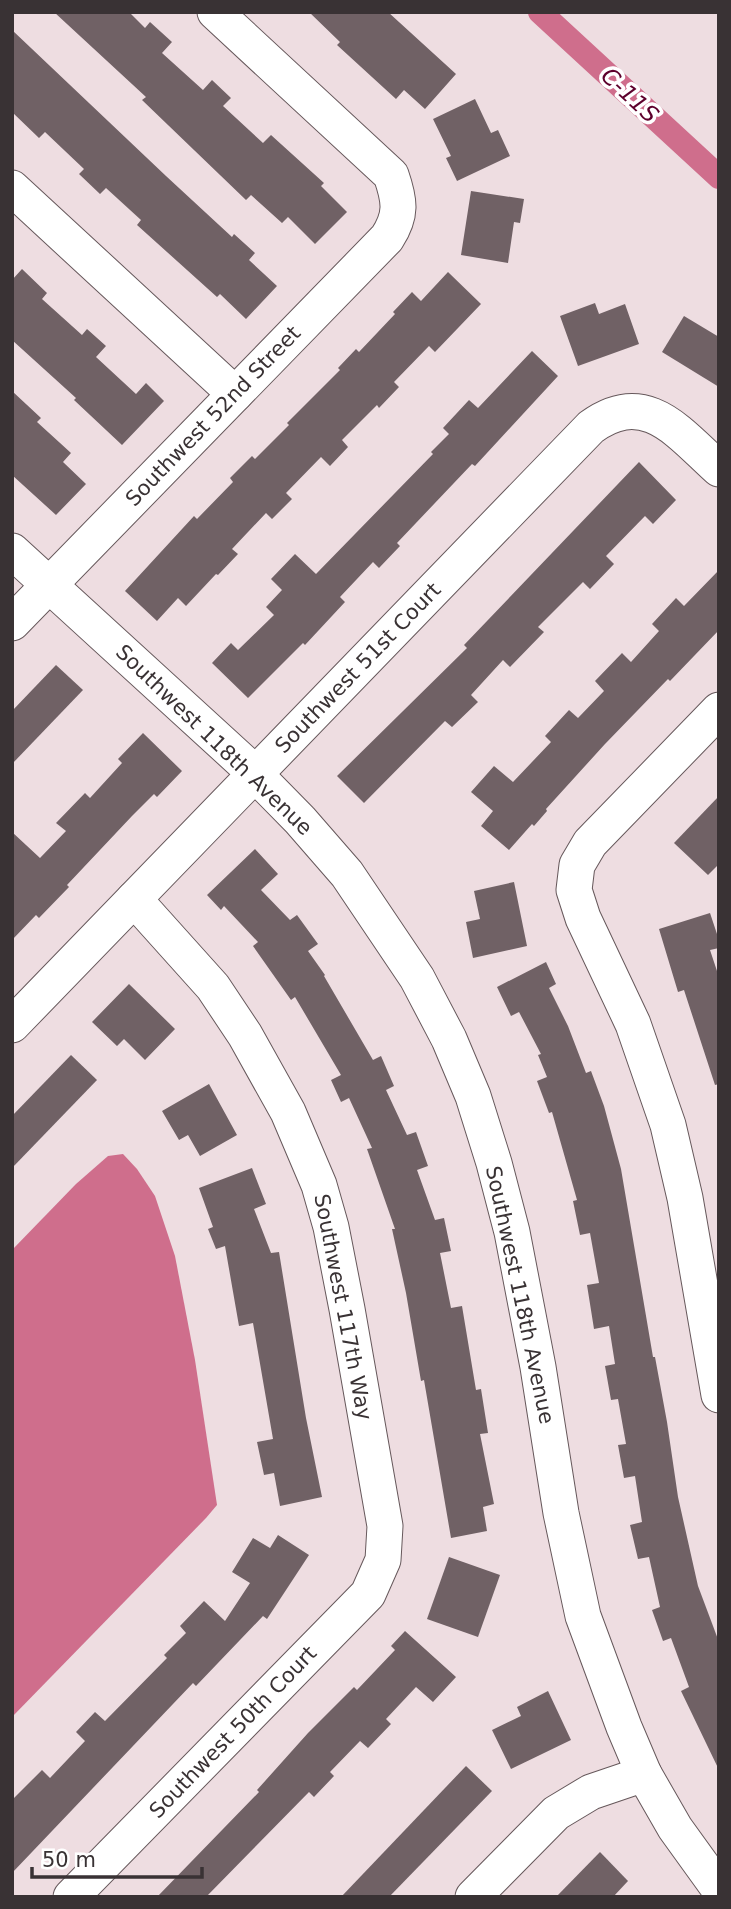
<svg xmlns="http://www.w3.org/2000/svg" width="731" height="1909" font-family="'DejaVu Sans',sans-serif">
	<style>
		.water { fill: #cf6e8c }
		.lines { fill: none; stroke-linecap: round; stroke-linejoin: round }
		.canal { stroke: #cf6e8c; stroke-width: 24 }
		.building { fill: #706165 }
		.minor-casing { stroke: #66585b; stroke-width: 37 }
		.minor { stroke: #fff; stroke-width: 35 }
		.labels { text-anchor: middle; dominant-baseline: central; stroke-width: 7; stroke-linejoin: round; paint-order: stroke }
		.street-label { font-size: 21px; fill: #393234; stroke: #fff }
		.water-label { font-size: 23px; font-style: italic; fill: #5d002c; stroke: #fff }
	</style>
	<rect width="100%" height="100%" fill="#eedde1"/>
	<polygon class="water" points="123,1154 137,1169 155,1196 175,1256 195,1360 217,1505 206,1518 12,1717 12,1250 76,1184 108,1156"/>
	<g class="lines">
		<polyline class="canal" points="540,12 719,177"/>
	</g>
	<g class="building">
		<polygon points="54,12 129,12 145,28 150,22 172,42 162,53 203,90 212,80 231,98 223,106 263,143 271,135 324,183 321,186 347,212 315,244 288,217 282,223 251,195 246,200 142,100 146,97"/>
		<polygon points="309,12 388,12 456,74 425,109 404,90 396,99 337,45 340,42"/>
		<polygon points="12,30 166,176 232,237 234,234 255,253 249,260 277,286 246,319 220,294 217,297 137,225 141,220 106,188 100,194 79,174 84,169 45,132 39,138 12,112"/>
		<polygon points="475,99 491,133 498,130 510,156 457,181 446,158 451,156 433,119"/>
		<polygon points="471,191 524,199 520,223 514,222 508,263 461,255"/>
		<polygon points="22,269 47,293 42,299 82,335 87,329 106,346 96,357 136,394 146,383 164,401 122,445 74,400 76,398 12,340 12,280"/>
		<polygon points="448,272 481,304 435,352 429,346 394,382 399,387 379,408 377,405 342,440 348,447 330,466 321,457 286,493 292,499 272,519 266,513 232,549 238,554 218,575 216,574 186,606 178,598 157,621 125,591 194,516 197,519 233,482 230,478 252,456 255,459 289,425 287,423 340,370 338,368 356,349 359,352 395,314 393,312 412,292 421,301"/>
		<polygon points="595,303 599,314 625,304 639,344 578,366 560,316"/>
		<polygon points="684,316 719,337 719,387 662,352"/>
		<polygon points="532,351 558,376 475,466 472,464 397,543 400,546 379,568 373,562 340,597 345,602 305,645 303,643 248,698 212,663 231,643 238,650 274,615 266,607 282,590 271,579 295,554 316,574 433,454 431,452 449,434 443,428 469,400 478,408"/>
		<polygon points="12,391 41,418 37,422 71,453 63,462 86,484 56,515 12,475"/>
		<polygon points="639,462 676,500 653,524 645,516 606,556 614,564 590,589 583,582 538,627 544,632 510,667 503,660 471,695 478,702 452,727 445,721 364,803 337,776 467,648 464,645"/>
		<polygon points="719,570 719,630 670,681 668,679 605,744 546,809 547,811 534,826 532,824 509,850 481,826 493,811 471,792 494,766 513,782 551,742 545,736 569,710 578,718 604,691 595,681 622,653 631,662 659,631 652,624 676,598 684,606"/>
		<polygon points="56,665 83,690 12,764 12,711"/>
		<polygon points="143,733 182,771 157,797 154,794 132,816 67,885 69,887 39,918 36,915 12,940 12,832 40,858 66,831 56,823 85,793 90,798 122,763 118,759"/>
		<polygon points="719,796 719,864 708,875 674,843"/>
		<polygon points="255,849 278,874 261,890 290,920 297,915 318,944 308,951 325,975 324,976 373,1060 381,1056 394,1086 386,1090 407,1135 416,1132 428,1166 417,1170 435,1220 444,1218 451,1251 440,1253 451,1308 462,1306 476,1390 481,1389 488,1433 480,1434 494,1504 483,1507 487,1531 451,1538 424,1380 421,1381 406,1293 392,1229 395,1229 367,1149 372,1148 349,1098 341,1102 331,1080 341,1075 295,997 291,1000 253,946 258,942 224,906 221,910 207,895"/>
		<polygon points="514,882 527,946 473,958 466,922 480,919 474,891"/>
		<polygon points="710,913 719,940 719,948 710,950 719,977 719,1084 715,1085 684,990 678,992 659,929"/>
		<polygon points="546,962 556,984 549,988 568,1026 586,1073 591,1071 604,1106 621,1169 653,1357 655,1357 667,1422 678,1497 698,1586 719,1642 719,1770 681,1691 689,1687 671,1638 663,1641 652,1610 660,1607 649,1557 638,1559 630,1525 642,1522 635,1476 624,1478 618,1445 626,1444 618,1399 611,1400 605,1366 615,1364 609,1326 594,1329 587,1285 599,1283 590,1233 580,1235 573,1201 577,1200 552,1112 549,1113 537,1081 547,1077 538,1055 541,1054 519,1012 511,1016 497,987"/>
		<polygon points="129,984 175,1029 145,1060 124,1039 117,1046 92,1022"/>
		<polygon points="71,1055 97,1080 12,1168 12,1116"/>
		<polygon points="209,1084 237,1135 200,1156 188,1135 179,1140 162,1111"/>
		<polygon points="252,1168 266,1204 254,1209 271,1253 279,1252 306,1418 322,1497 280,1506 274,1473 264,1475 257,1442 273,1439 253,1323 239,1326 225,1246 216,1249 208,1229 213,1227 199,1188"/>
		<polygon points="278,1535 309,1555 267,1619 263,1616 196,1686 193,1683 12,1873 12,1800 42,1770 50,1778 85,1741 76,1732 95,1712 105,1721 167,1658 164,1655 186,1633 180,1626 204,1601 225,1621 250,1583 232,1572 253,1538 270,1548"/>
		<polygon points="449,1557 500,1575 478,1637 427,1619"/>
		<polygon points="405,1631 456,1677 433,1702 416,1687 386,1719 391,1724 368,1748 360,1741 330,1772 334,1776 314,1797 309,1792 206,1897 157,1897 259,1792 257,1790 308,1733 354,1687 357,1690 395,1650 391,1646"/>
		<polygon points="548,1691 571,1740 511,1769 492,1730 521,1716 517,1707"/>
		<polygon points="466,1766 492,1791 389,1897 341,1897"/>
		<polygon points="600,1852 628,1881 613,1897 556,1897"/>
	</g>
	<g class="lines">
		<defs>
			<g id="minor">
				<polyline points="12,188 235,394"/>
				<polyline points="12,551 245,764 300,820 347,874 417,978 449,1039 473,1096 494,1163 512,1232 538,1367 561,1513 583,1616 624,1727 644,1774 675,1828 719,1889"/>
				<path d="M12,623L387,238C402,215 400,201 391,175L215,12"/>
				<polyline points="719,710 590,843 577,865 574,890 583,918 633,1024 668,1125 685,1198 719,1395"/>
				<path d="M12,1025L591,427C646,387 679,433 719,469"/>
				<polyline points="71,1897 368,1594 383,1560 385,1526 347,1309 331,1227 319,1185 288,1112 245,1035 213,987 134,899"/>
				<polyline points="473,1897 556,1813 591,1792 644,1774"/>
			</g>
		</defs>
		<use href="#minor" class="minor-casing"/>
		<use href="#minor" class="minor"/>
	</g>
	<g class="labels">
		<g class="street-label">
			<text transform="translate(213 416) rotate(-46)">Southwest 52nd Street</text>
			<text transform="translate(358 668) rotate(-46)">Southwest 51st Court</text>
			<text transform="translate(214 740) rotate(44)">Southwest 118th Avenue</text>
			<text transform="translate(520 1295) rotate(78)">Southwest 118th Avenue</text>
			<text transform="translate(343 1307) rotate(79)">Southwest 117th Way</text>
			<text transform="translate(233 1732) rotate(-46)">Southwest 50th Court</text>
		</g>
		<g class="water-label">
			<text transform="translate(630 95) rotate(43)">C-11S</text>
		</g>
	</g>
	<rect width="731" height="1909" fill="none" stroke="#393234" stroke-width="28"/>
	<path d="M32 1867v10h170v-10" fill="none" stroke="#393234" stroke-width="3.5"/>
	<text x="42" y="1867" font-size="21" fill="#393234" stroke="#ffffff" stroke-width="5" paint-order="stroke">50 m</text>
</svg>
